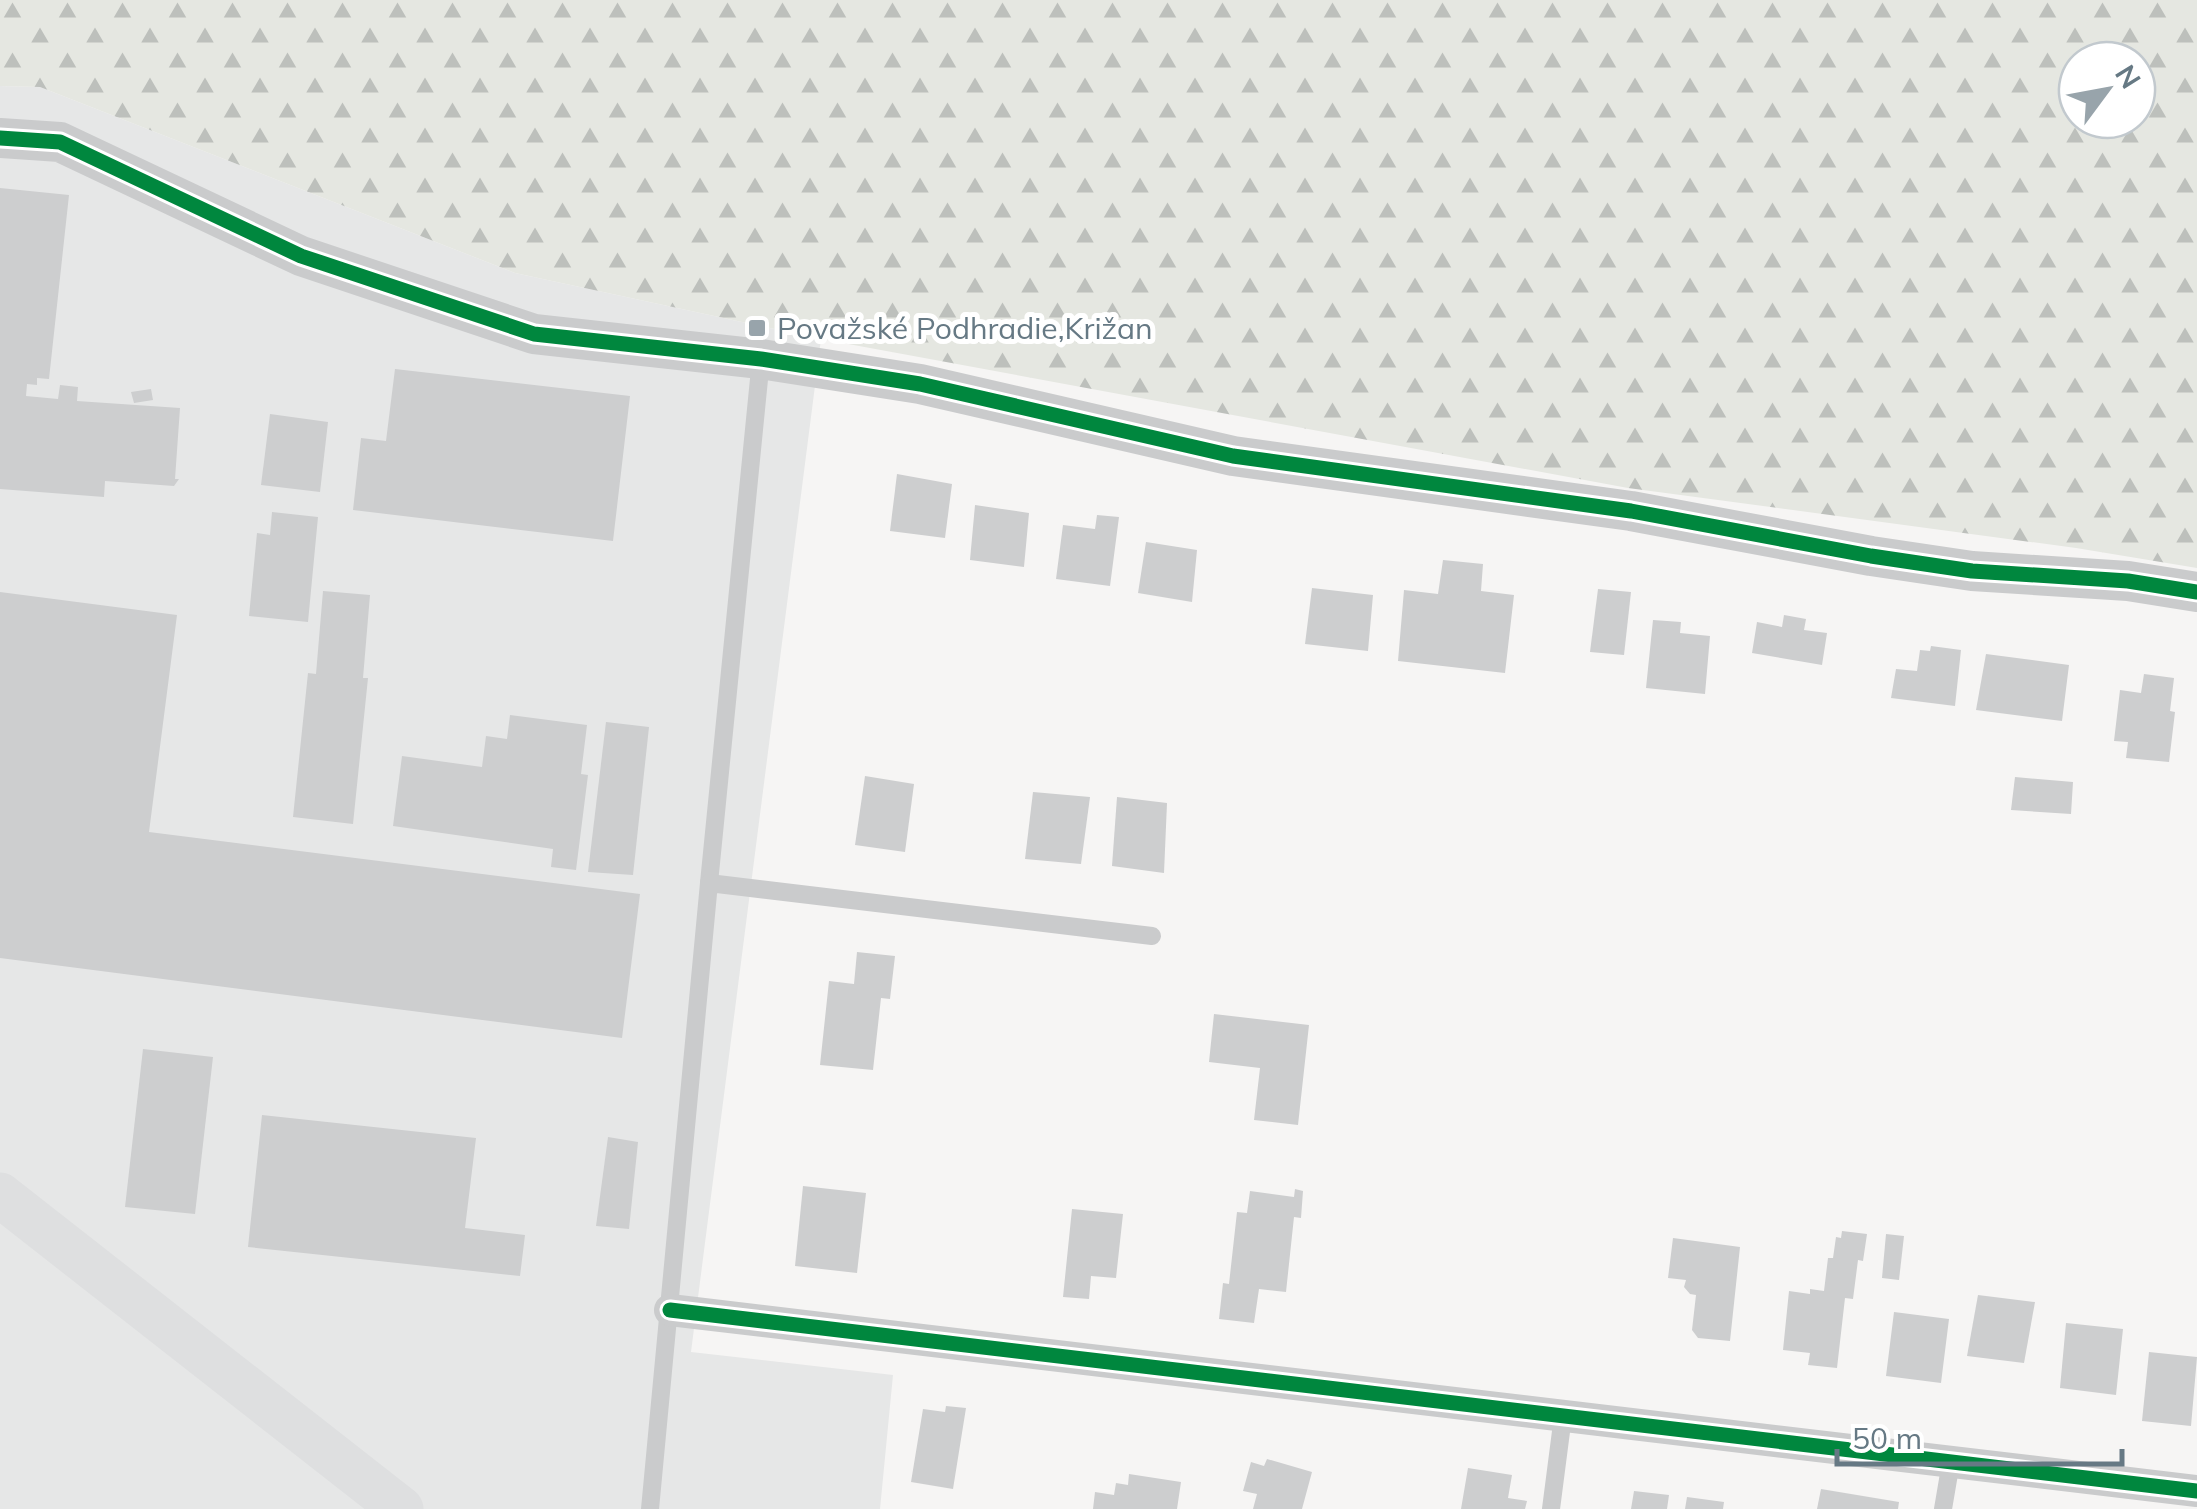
<svg xmlns="http://www.w3.org/2000/svg" width="2197" height="1509" font-family="Mulish,sans-serif">
	<style>
		.built { fill: #e6e7e7 }
		.forest { fill: url(#forest-firs); fill-rule: evenodd }
		.building { fill: #cdcecf }
		.lines { fill: none; stroke-linecap: round; stroke-linejoin: round }
		.service { stroke: #cacbcc; stroke-width: 18 }
		.minor { stroke: #cacbcc; stroke-width: 32 }
		.tertiary { stroke: #cacbcc; stroke-width: 40 }
		.secondary { stroke: #dedfe0; stroke-width: 45 }
		.cycleway-casing { stroke: #fff; stroke-width: 21 }
		.cycleway { stroke: #00873e; stroke-width: 15 }
		.poi-dot { fill: #98a4ab; stroke: #fff; stroke-width: 4 }
		.labels { text-anchor: middle; dominant-baseline: central; stroke-width: 10; stroke-linejoin: round; paint-order: stroke }
		.poi-label { font-size: 30px; fill: #667984; stroke: #fff; text-anchor: start }
	</style>
	<defs>
		<pattern id="forest-firs" width="22" height="20" patternUnits="userSpaceOnUse" patternTransform="scale(2.5)"><rect width="22" height="20" fill="#e5e7e1"/><path d="M5 1l3.5 6h-7zM16 11l3.5 6h-7z" fill="#bdc0bc"/></pattern>
	</defs>
	<rect width="100%" height="100%" fill="#f6f5f4"/>
	<polygon class="built" points="0,86 40,87 515,273 821,339 691,1352 893,1375 880,1509 0,1509"/>
	<path class="forest" d="M0,0H2197V568L2076,548L1628,488L821,339L515,273L40,87L0,86ZM2077,60H2137V120H2077Z"/>
	<g class="building">
		<polygon points="0,188 69,195 49,379 37,378 37,385 27,384 26,396 58,399 60,385 78,387 77,401 180,408 175,479 179,479 174,486 105,481 104,497 0,489"/>
		<polygon points="395,369 630,396 613,541 353,510 361,438 386,441"/>
		<polygon points="151,389 153,400 134,403 131,392"/>
		<polygon points="270,414 328,422 320,492 261,485"/>
		<polygon points="897,474 952,484 945,538 890,531"/>
		<polygon points="975,505 1029,513 1024,567 970,560"/>
		<polygon points="272,512 318,517 308,622 249,616 257,533 270,535"/>
		<polygon points="1097,515 1119,517 1110,586 1056,579 1063,525 1095,529"/>
		<polygon points="1146,542 1197,550 1192,602 1138,593"/>
		<polygon points="1443,560 1483,564 1481,591 1514,595 1505,673 1398,661 1404,590 1438,594"/>
		<polygon points="1312,588 1373,595 1368,651 1305,644"/>
		<polygon points="1598,589 1631,592 1624,655 1590,652"/>
		<polygon points="323,591 370,595 363,678 368,678 353,824 293,817 308,673 316,674"/>
		<polygon points="0,592 177,615 149,832 640,894 622,1038 0,958"/>
		<polygon points="1784,615 1806,619 1804,630 1827,633 1822,665 1752,653 1757,622 1782,627"/>
		<polygon points="1653,620 1681,622 1680,633 1710,636 1705,694 1646,688"/>
		<polygon points="1931,646 1961,650 1955,706 1891,698 1896,669 1917,671 1920,650 1930,651"/>
		<polygon points="1986,654 2069,665 2062,721 1976,710"/>
		<polygon points="2144,674 2174,678 2170,711 2175,712 2169,762 2126,758 2128,742 2114,741 2120,690 2141,693"/>
		<polygon points="510,715 587,725 581,774 588,775 576,870 551,867 553,849 393,826 402,756 482,767 486,736 507,739"/>
		<polygon points="606,722 649,727 633,875 588,872"/>
		<polygon points="865,776 914,784 905,852 855,845"/>
		<polygon points="2015,777 2073,782 2071,814 2011,810"/>
		<polygon points="1033,792 1090,797 1081,864 1025,859"/>
		<polygon points="1117,797 1167,803 1164,873 1112,866"/>
		<polygon points="857,952 895,956 890,999 881,998 873,1070 820,1065 829,981 854,984"/>
		<polygon points="1214,1014 1309,1025 1298,1125 1254,1120 1260,1068 1209,1062"/>
		<polygon points="143,1049 213,1057 195,1214 125,1207"/>
		<polygon points="262,1115 476,1138 465,1228 525,1235 520,1276 248,1247"/>
		<polygon points="608,1137 638,1142 629,1229 596,1226"/>
		<polygon points="803,1186 866,1193 857,1273 795,1266"/>
		<polygon points="1295,1189 1303,1191 1301,1218 1294,1217 1286,1292 1259,1289 1254,1323 1219,1319 1223,1283 1229,1284 1237,1212 1247,1213 1250,1191 1294,1197"/>
		<polygon points="1072,1209 1123,1214 1116,1278 1091,1276 1089,1299 1063,1297"/>
		<polygon points="1842,1231 1867,1234 1863,1261 1858,1260 1853,1299 1845,1298 1837,1368 1808,1365 1810,1353 1783,1350 1789,1291 1810,1294 1810,1289 1824,1291 1828,1258 1833,1258 1836,1237 1841,1238"/>
		<polygon points="1886,1234 1904,1236 1899,1280 1882,1278"/>
		<polygon points="1673,1238 1740,1247 1730,1341 1698,1338 1692,1330 1696,1295 1690,1294 1684,1287 1686,1280 1668,1278"/>
		<polygon points="1978,1295 2035,1302 2024,1363 1967,1356"/>
		<polygon points="1894,1312 1949,1319 1941,1383 1886,1376"/>
		<polygon points="2066,1323 2123,1329 2116,1395 2060,1388"/>
		<polygon points="2149,1352 2197,1357 2191,1426 2142,1421"/>
		<polygon points="946,1406 966,1408 953,1489 911,1482 923,1409 945,1412"/>
		<polygon points="1267,1459 1312,1472 1302,1509 1253,1509 1257,1494 1243,1491 1251,1462 1264,1466"/>
		<polygon points="1468,1468 1512,1475 1508,1498 1527,1501 1525,1509 1461,1509"/>
		<polygon points="1129,1474 1181,1482 1177,1509 1093,1509 1095,1492 1114,1495 1116,1483 1128,1485"/>
		<polygon points="1821,1489 1899,1502 1898,1509 1817,1509"/>
		<polygon points="1634,1491 1669,1495 1667,1509 1631,1509"/>
		<polygon points="1687,1497 1724,1502 1723,1509 1685,1509"/>
	</g>
	<g class="lines">
		<g class="service">
			<polyline points="709,883 761,359"/>
			<polyline points="650,1509 709,883 1152,936"/>
			<polyline points="1551,1509 1563,1416"/>
			<polyline points="1943,1509 1951,1462"/>
		</g>
		<polyline class="minor" points="670,1310 2197,1491"/>
		<polyline class="tertiary" points="0,138 60,142 301,256 534,334 761,359 920,384 1233,456 1631,511 1871,556 1972,571 2128,581 2197,592"/>
		<polyline class="secondary" points="0,1195 401,1509"/>
		<defs>
			<g id="cycleway">
				<polyline points="0,138 60,142 301,256 534,334 761,359 920,384 1233,456 1631,511 1871,556 1972,571 2128,581 2197,592"/>
				<polyline points="670,1310 2197,1491"/>
			</g>
		</defs>
		<use href="#cycleway" class="cycleway-casing"/>
		<use href="#cycleway" class="cycleway"/>
	</g>
	<rect class="poi-dot" x="747" y="318" width="20" height="20" rx="5"/>
	<g class="labels">
		<g class="poi-label">
			<text x="777" y="328">Považské Podhradie,Križan</text>
		</g>
	</g>
	<g transform="translate(2107 90) rotate(58)"><circle r="48" fill="#ffffff" stroke="#c2c9ce" stroke-width="2.5"/>
	<path d="M0-8L18 38L0 25L-18 38Z" fill="#98a4ab"/>
	<text y="-15" font-size="28" font-weight="bold" text-anchor="middle" fill="#667984">N</text>
	</g>
	<path d="M1837 1449v15h285v-15" fill="none" stroke="#667984" stroke-width="5"/>
	<text x="1852" y="1449" font-size="30" fill="#667984" stroke="#ffffff" stroke-width="8" paint-order="stroke">50 m</text>
</svg>
